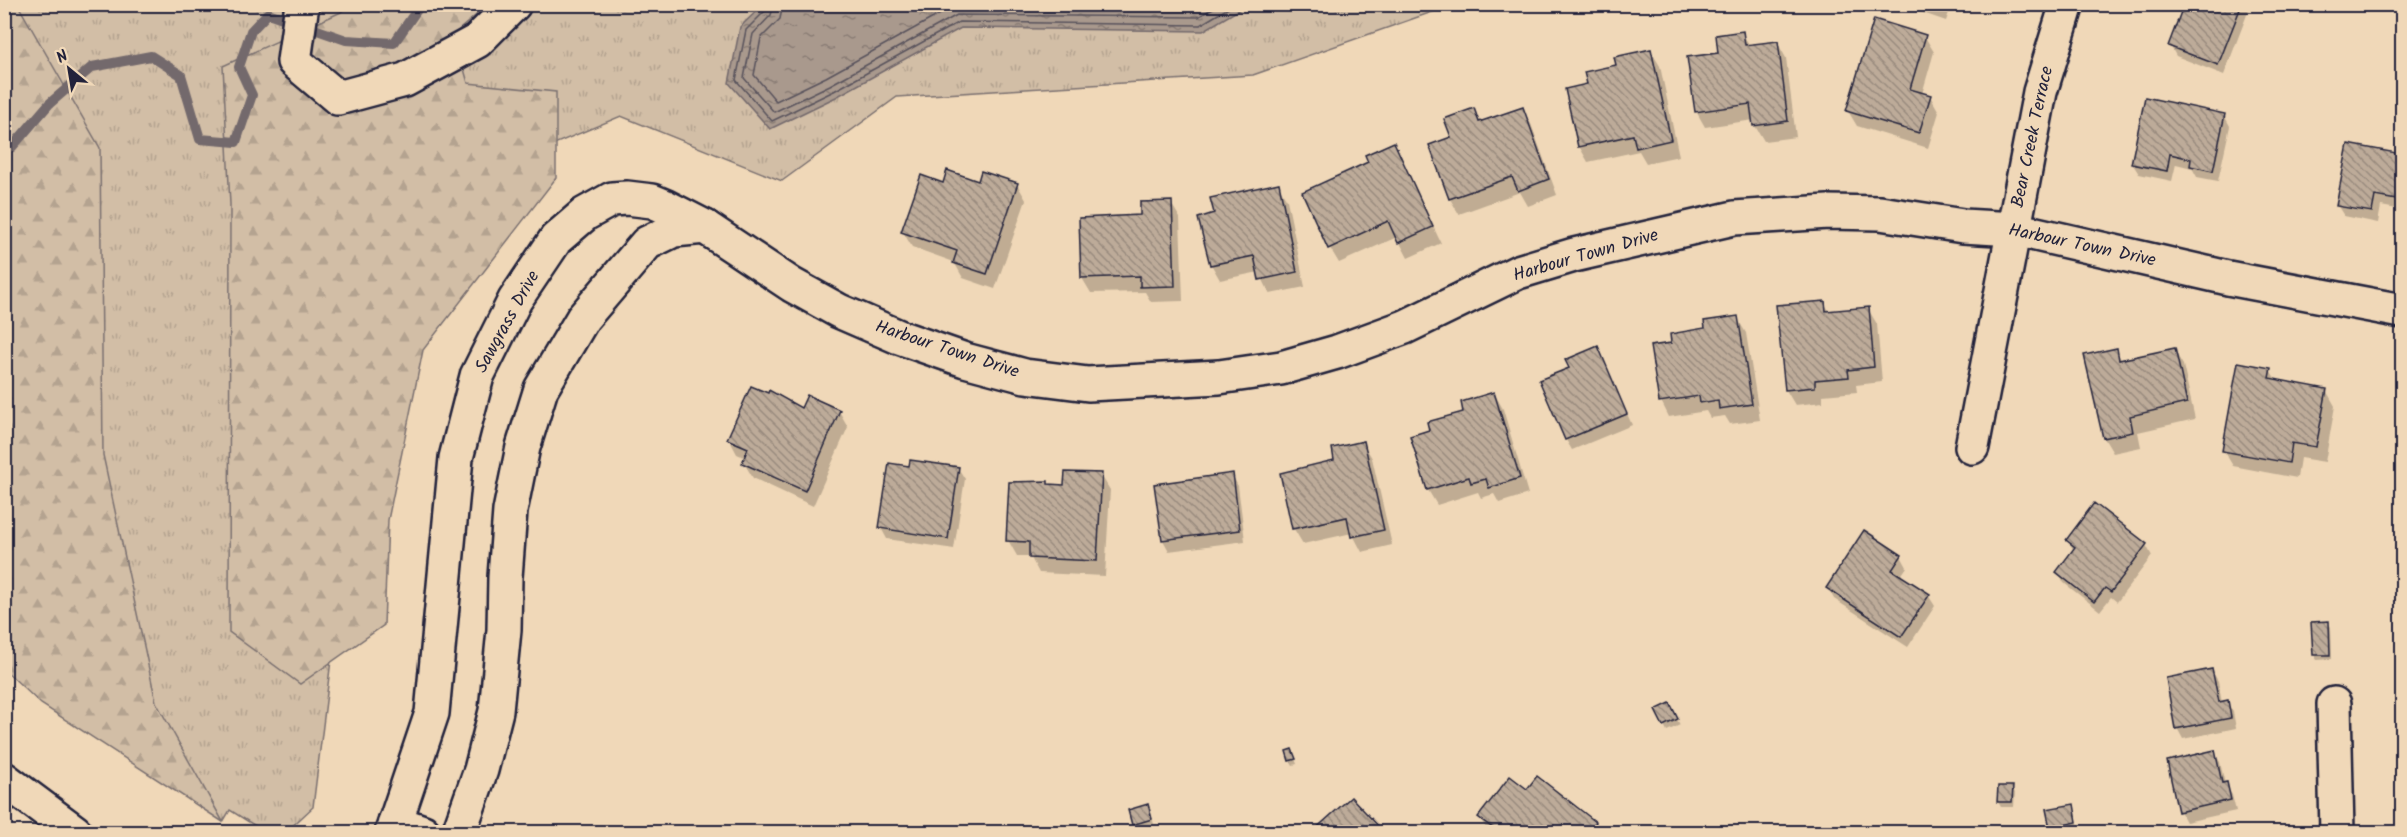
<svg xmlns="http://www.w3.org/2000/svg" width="2407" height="837" font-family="Kalam,sans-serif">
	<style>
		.grass { fill: url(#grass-tufts); stroke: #7a7070; stroke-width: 1.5 }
		.forest { fill: url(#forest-firs); stroke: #7a7070; stroke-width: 1.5 }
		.water { fill: url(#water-ripples); stroke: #73696c; stroke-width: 1.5 }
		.shadow { fill: #0003 }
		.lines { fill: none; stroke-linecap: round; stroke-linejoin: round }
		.shore { stroke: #58525c; stroke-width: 1.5 }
		.stream { stroke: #73696c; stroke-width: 10 }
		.building { fill: url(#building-back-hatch); stroke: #22223b; stroke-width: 1.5 }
		.minor-casing { stroke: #22223b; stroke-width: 38 }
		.major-casing { stroke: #22223b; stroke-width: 38 }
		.minor { stroke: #f0d8b8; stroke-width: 33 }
		.major { stroke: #f0d8b8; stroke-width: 33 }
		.labels { text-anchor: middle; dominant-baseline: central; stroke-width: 5; stroke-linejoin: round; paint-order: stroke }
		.street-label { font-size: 18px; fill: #22223b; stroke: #f0d8b8 }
	</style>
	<defs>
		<pattern id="grass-tufts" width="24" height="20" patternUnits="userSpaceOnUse" patternTransform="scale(1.5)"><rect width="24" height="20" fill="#d2bea6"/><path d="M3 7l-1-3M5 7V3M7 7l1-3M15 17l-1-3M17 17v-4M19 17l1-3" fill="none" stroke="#b4a390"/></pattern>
		<pattern id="forest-firs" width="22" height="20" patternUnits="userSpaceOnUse" patternTransform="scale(1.5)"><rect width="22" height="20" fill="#d2bea6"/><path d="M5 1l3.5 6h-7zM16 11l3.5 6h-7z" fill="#b4a390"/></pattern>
		<pattern id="water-ripples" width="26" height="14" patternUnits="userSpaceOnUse" patternTransform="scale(1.5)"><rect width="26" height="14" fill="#a9998d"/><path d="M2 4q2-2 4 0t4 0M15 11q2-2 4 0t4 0" fill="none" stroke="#897c74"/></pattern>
		<pattern id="building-back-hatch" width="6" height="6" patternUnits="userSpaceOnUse" patternTransform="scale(1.5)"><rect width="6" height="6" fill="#bdab99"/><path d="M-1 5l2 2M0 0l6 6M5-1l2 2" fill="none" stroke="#998b7e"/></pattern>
	</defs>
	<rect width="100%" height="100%" fill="#f0d8b8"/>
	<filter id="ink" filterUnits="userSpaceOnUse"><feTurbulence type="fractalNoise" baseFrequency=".0167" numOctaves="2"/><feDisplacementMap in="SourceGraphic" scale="12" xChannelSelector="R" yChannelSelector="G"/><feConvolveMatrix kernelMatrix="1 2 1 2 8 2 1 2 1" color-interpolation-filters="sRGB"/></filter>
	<g filter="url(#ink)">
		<polygon class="grass" points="5,5 1452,5 1253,75 897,97 782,181 621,116 511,162 402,309 346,538 313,807 286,832 265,832 230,810 223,822 209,797 122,743"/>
		<g class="forest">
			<polygon points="4,5 18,5 100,148 103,455 156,702 223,822 41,704 5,670"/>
			<polygon points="349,5 488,5 454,34 468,83 556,92 556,178 423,350 388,520 384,625 300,684 229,632 230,204 223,66 341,12"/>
		</g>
		<polygon class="water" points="763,5 763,4 1247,5 1203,31 961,28 836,97 770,129 729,83 740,27"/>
		<g class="shadow">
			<polygon points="1897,4 1952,4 1946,21"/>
			<polygon points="2184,4 2251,4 2224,75 2176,56 2170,45 2185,7"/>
			<polygon points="1742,33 1750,46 1777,42 1786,58 1796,137 1764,141 1755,126 1754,120 1705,127 1696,111"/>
			<polygon points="1925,37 1934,52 1922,94 1930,96 1939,112 1928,148 1857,126 1848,111"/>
			<polygon points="1651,51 1660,66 1679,156 1646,163 1639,151 1588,162 1579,146 1589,85 1617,67"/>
			<polygon points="1522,108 1531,124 1557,195 1528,206 1520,192 1459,214 1450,199 1431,146 1453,138 1474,110 1481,123"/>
			<polygon points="2224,115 2230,126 2218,181 2197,177 2192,168 2176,164 2172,181 2139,174 2132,163"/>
			<polygon points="1394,144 1441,243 1408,258 1397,237 1339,263 1330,248 1370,163"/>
			<polygon points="2349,146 2402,156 2402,210 2381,206 2378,223 2344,216 2337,205"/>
			<polygon points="979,183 1017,184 1026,200 995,289 963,278 954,262 912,247 903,232 944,185"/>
			<polygon points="1278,185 1287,200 1305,287 1270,294 1259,272 1220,280 1211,264"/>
			<polygon points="1171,203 1180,218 1183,301 1151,302 1145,292 1091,293 1082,278 1142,217"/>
			<polygon points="1824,303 1830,312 1868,309 1877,324 1882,382 1856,385 1857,392 1823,395 1823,402 1795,405 1786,390"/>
			<polygon points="1737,318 1746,333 1760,420 1730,424 1725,416 1710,418 1706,411 1669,417 1661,401 1673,344"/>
			<polygon points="1598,348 1632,425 1572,450 1566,440 1571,369"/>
			<polygon points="2116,350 2122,361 2174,350 2183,365 2195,419 2138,432 2141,447 2113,453 2104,438"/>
			<polygon points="2270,370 2277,381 2326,390 2335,406 2325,462 2300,458 2297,478 2233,466 2224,451"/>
			<polygon points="1494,393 1503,409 1528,494 1499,503 1494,494 1481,498 1478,492 1437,505 1428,490 1412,437 1431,431 1465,413"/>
			<polygon points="802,410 839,411 848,427 813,506 753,478 744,463 746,458 737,454 729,439"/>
			<polygon points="1363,443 1372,458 1392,545 1362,552 1352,533 1303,544 1294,529 1282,474 1336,461"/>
			<polygon points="910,468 958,468 965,479 954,549 887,539 881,528"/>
			<polygon points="1101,475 1110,490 1105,576 1039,573 1030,556 1017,556 1008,540 1048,483 1049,486 1065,486"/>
			<polygon points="1232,475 1238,486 1245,541 1169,551 1163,540 1155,485"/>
			<polygon points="2094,506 2146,545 2152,556 2117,602 2111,597 2100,611 2064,583 2058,573 2074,551 2068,540"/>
			<polygon points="1901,556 1907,567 1900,577 1928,595 1935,606 1908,647 1834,599 1828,588"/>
			<polygon points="2328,622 2331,627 2332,659 2317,660 2314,655"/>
			<polygon points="2212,671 2218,681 2222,703 2227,702 2233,712 2236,728 2183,739 2177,728"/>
			<polygon points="1672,709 1680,725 1667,731 1657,711"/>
			<polygon points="2214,752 2220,762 2225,784 2232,795 2236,811 2186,822 2180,811"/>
			<polygon points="1294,756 1297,764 1293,765 1290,760"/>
			<polygon points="2012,788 2015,793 2014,807 2001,807 1998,802"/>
			<polygon points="1527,791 1595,823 1600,832 1491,832 1486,828 1479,817"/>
			<polygon points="1351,799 1382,832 1315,832"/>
			<polygon points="2073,805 2079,827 2054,832 2051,827"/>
			<polygon points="1150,811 1154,824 1136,829 1134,824"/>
		</g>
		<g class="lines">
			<g class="shore">
				<polyline points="767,4 765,11 746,30 736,80 772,121 834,91 959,22 1200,25 1235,4"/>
				<polyline points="774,4 771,15 753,34 744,78 774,112 830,85 957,15 1198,17 1220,4"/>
				<polyline points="783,4 780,19 761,38 754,75 776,101 826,77 955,6 1196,8 1203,4"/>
			</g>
			<polyline class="stream" points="4,142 12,147 49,104 92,67 151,56 181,75 200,139 236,142 252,95 239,67 251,31 268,13 346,40 394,43 421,4"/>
		</g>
		<g class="building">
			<polygon points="1920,4 1942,4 1940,11"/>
			<polygon points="2184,4 2242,4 2218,65 2168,46"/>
			<polygon points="1874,19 1926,35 1910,89 1931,95 1919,133 1846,111"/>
			<polygon points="1743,31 1745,45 1778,41 1788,121 1753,126 1750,104 1695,112 1687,57 1718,53 1716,35"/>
			<polygon points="1651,49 1671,140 1636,148 1633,135 1578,147 1565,89 1587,84 1584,72 1616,65 1614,57"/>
			<polygon points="2145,97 2225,114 2213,171 2190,166 2191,159 2170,154 2167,171 2131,164"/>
			<polygon points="1523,107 1549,179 1518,191 1512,177 1449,199 1429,145 1451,137 1444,119 1474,108 1479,122"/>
			<polygon points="1394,142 1433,227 1398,243 1388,221 1328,249 1302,192 1368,162 1365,155"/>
			<polygon points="2348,144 2402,154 2402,201 2375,196 2372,212 2336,206"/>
			<polygon points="947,170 978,181 981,171 1018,183 987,274 953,263 957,251 901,232 921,175 943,183"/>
			<polygon points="1279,183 1297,272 1259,280 1254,256 1210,265 1198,218 1214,213 1210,198"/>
			<polygon points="1172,201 1175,286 1140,287 1140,276 1081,278 1079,218 1140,215 1140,202"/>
			<polygon points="1825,301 1826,311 1869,307 1874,367 1848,370 1849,377 1815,380 1815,387 1785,390 1776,305"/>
			<polygon points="1738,316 1752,404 1719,409 1718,400 1700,403 1699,396 1659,402 1650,346 1671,343 1670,334 1705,328 1704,321"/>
			<polygon points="1598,346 1627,414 1565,440 1539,380 1569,368 1565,360"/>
			<polygon points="2117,348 2119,360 2175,348 2187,403 2130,416 2133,432 2103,438 2084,355"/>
			<polygon points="2238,362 2271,368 2269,378 2327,389 2316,447 2292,443 2289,463 2222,451"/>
			<polygon points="751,386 768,393 769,390 801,408 807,395 840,410 805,491 742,463 748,448 727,439"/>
			<polygon points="1494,392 1520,478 1489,488 1486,479 1471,483 1469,477 1427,490 1410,436 1429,430 1427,422 1463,412 1461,402"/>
			<polygon points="1364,441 1384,530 1351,537 1347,517 1292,529 1280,473 1334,460 1332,448"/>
			<polygon points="910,460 959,467 948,539 879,528 889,463 909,466"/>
			<polygon points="1065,472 1102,473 1097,561 1029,558 1029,542 1006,541 1009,482 1048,481 1048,484 1064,485"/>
			<polygon points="1233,473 1240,530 1162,540 1154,484"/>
			<polygon points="2094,503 2147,544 2111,592 2105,588 2094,602 2056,572 2075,547 2066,540"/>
			<polygon points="1864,530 1902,555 1892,570 1930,594 1901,637 1826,588"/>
			<polygon points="2329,621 2330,655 2313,655 2311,622"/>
			<polygon points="2212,669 2219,702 2228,700 2231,718 2175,729 2166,678"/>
			<polygon points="1670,703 1678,719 1663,726 1655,710"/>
			<polygon points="1292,749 1296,759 1289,761 1286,751"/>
			<polygon points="2215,750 2222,783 2227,782 2231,800 2178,812 2167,761"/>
			<polygon points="1510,776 1527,789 1537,776 1596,822 1588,832 1514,832 1509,828 1506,832 1498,832 1478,817"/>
			<polygon points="1998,786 2013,786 2012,802 1997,802"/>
			<polygon points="1351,797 1384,832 1312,832"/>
			<polygon points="1148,804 1152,819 1132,825 1128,810"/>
			<polygon points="2074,804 2077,822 2050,828 2046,809"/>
		</g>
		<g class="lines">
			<defs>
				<g id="minor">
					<polyline points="302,4 294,61 338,98 405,80 477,41 514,4"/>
					<polyline points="1972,447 2040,92 2067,4"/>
					<polyline points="2334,704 2337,832"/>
					<polyline points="395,822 423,832"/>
					<polyline points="392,832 432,713 456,458 477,376 515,300 556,239 585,214 612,199 627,198 652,201 664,206 705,227 792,285 839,311 899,337 965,360 1025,376 1088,384 1219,377 1281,368 1337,352 1405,327 1518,272 1574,255 1734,218 1828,212 1880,213 1963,226 2014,229 2228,278 2402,311"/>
					<polyline points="459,832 481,770 496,711 504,630 505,577 510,511 523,447 541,389 583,318 647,243 674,230 705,227"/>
				</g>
				<polyline id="major" points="4,779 75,832"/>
			</defs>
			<use href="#minor" class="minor-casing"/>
			<use href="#major" class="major-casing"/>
			<use href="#minor" class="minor"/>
			<use href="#major" class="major"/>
		</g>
	</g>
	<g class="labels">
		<g class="street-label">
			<text transform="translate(2033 137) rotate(-78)">Bear Creek Terrace</text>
			<text transform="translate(2082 246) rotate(12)">Harbour Town Drive</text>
			<text transform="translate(1586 256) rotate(-16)">Harbour Town Drive</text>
			<text transform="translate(508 322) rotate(-61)">Sawgrass Drive</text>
			<text transform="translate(947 350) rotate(18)">Harbour Town Drive</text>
		</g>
	</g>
	<rect width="2407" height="837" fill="none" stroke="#f0d8b8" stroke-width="24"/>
	<rect x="12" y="12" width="2383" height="813" fill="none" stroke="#22223b" stroke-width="2" filter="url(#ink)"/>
	<g transform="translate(69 69) rotate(330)" stroke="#f0d8b8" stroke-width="4.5" paint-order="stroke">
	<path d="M0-4.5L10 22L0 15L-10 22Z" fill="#22223b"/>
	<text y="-9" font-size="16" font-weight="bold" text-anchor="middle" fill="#22223b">N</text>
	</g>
</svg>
